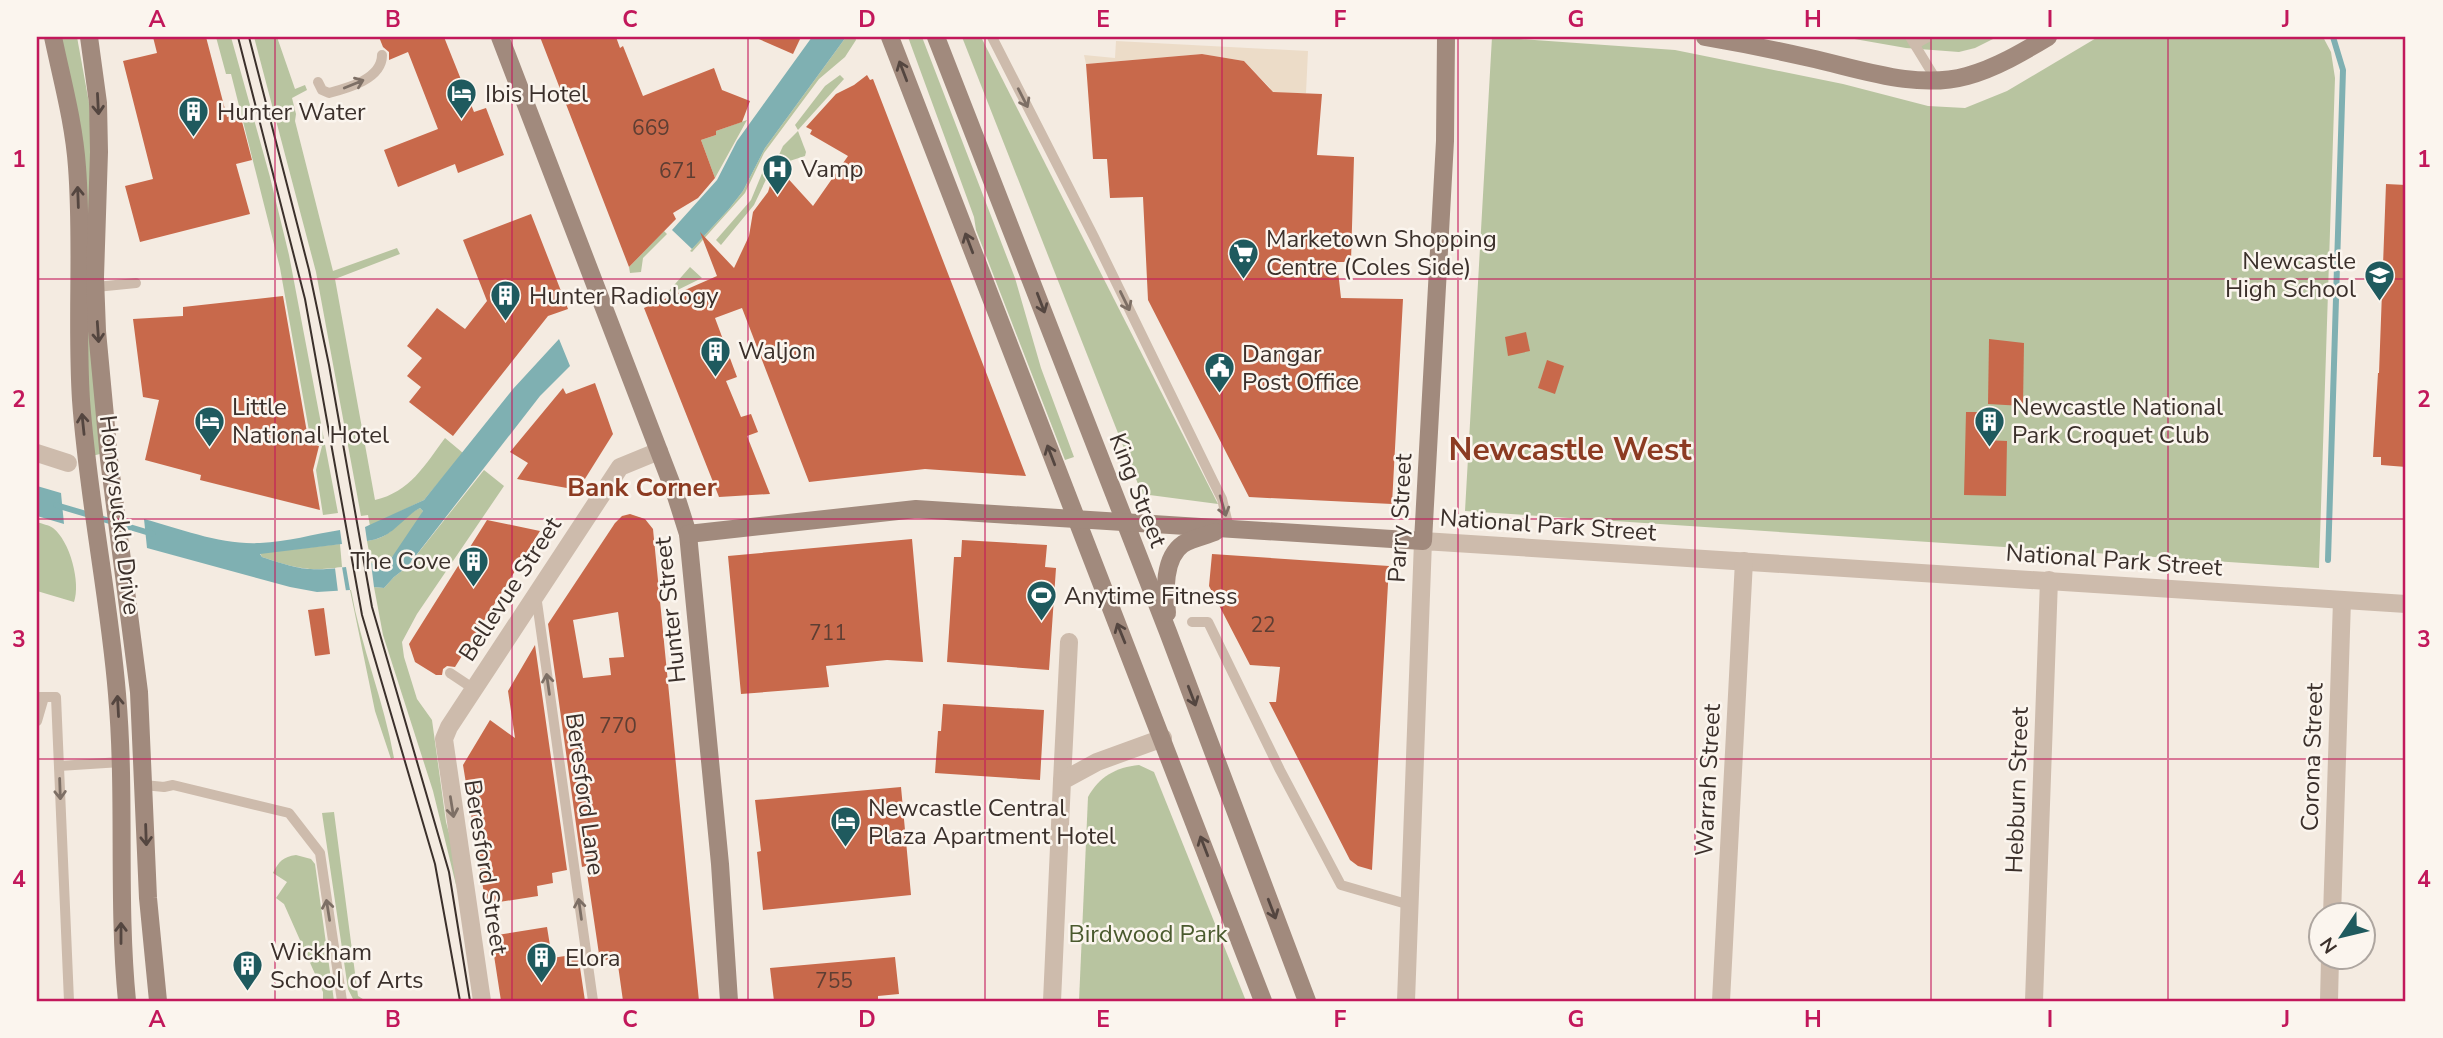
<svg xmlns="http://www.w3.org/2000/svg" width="2443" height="1038" font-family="'Nunito Sans',sans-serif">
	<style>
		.green { fill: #b8c4a0 }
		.plaza { fill: #ecdcc8 }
		.water { fill: #7fb0b2 }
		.pier { fill: #f4ebe1 }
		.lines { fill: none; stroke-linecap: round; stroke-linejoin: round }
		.stream { stroke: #7fb0b2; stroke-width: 6 }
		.building { fill: #c8694b; fill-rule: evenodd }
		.lane { stroke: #cdbbac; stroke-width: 10 }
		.street { stroke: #cdbbac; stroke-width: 18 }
		.secondary { stroke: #a18a7d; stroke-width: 18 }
		.tram { stroke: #3b302b; stroke-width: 2 }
		.oneway { stroke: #544640 }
		.oneway2 { stroke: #7d6f65 }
		.grid { fill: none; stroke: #c2185b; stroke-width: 2; stroke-opacity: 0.55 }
		.labels { text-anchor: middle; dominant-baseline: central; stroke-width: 5; stroke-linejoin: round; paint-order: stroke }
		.number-label { font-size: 21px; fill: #5e3e33 }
		.poi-label { font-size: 24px; fill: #3b302b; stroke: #fbf5ee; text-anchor: start }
		.street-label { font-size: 24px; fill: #3b302b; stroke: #fbf5ee }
		.park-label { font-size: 24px; fill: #4a5a2e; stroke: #fbf5ee }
		.neighbourhood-label { font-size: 26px; font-weight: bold; fill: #8c3b22; stroke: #fbf5ee }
		.district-label { font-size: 32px; font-weight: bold; fill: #8c3b22; stroke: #fbf5ee }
		.neatline { fill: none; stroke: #c2185b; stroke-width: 2.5 }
		.grid-label { font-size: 23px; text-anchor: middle; font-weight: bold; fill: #c2185b }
	</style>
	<rect width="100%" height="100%" fill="#f4ebe1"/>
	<g class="green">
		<polygon points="66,37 77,37 89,103 92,151 100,454 92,456 59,38"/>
		<polygon points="216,37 231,37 270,177 289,255 338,513 323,515 316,470 322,446 311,442 280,268 231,74 226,74"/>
		<path d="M254,37H277L295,89L305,85L307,90L292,98L296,114L295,121L333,271L397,248L400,254L335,279L375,500C410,492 425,465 445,438L463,453L424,500L370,526L368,515L361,516L316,272Z"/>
		<polygon points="846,37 855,37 856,40 845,57 819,79 764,153 745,193 692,252 690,251 729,209 743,191 765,148"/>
		<polygon points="908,37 922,37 1015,278 1041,368 1074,457 1065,460 976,230 974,217"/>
		<polygon points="962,37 981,37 1218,504 1142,494"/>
		<polygon points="1492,37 1675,50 1843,84 1928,106 1965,108 2007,91 2098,37 2323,37 2331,52 2335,78 2319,568 1465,511"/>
		<polygon points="1843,37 1997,37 1975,48 1959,52 1906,48"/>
		<polygon points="840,75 844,79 798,130 795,125 825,86"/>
		<polygon points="747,120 715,178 701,140 716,135 716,131"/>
		<polygon points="798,131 806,152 805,156 774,166 783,146"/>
		<polygon points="772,167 754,205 721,245 716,240 751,200 763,171"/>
		<polygon points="664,231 667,234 643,258 641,272 630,273 629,267"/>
		<polygon points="690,267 702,278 645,306 654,293 668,292"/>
		<polygon points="484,470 504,486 417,614 402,642 404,657 417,699 432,720 446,822 454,851 457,889 433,791 383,635 374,587 384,588 394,577 407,567"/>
		<path d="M420,508L423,511L421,516C409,533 395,568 371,563L367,541C396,537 396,519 420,508Z"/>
		<path d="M37,522C42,524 49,525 53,528C70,541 81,583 74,602L37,591Z"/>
		<path d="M340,544L342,567C307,572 295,568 262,557L260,553Z"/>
		<path d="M350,590H351C361,647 384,701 394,758L391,759L375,711Z"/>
		<path d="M1139,765L1154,772L1246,1001H1079L1088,797C1099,777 1116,767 1139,765Z"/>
		<polygon points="334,812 358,996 366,1001 354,1001 348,989 322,813"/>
		<path d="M296,855L311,859L315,864L334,1001H323V992L284,904L276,898L287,882L273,873C279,861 283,857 296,855Z"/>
	</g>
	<polygon class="plaza" points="1116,41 1308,51 1306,93 1294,93 1265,152 1270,88 1244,61 1202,54 1086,64 1084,55 1115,58"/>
	<g class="water">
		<polygon points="812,37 846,37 765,148 743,191 729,209 692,249 672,230 717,180 737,141"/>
		<path d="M559,339L570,366L540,396L407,567L394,577L384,588L374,587L371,563L379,565L390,560L423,511L420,508L415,511C397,525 390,538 367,541L365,527L424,500L513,389Z"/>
		<polygon points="37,486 61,493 64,524 37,516"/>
		<path d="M144,519C181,529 221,545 260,543C287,542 314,534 340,530L342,544L260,554L262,557C299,569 307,572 346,567L350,590L317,592L290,587L147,548Z"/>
	</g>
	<polygon class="pier" points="342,567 346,591 338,592 335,568"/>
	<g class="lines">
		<g class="stream">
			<polyline points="56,505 153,534"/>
			<polyline points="2328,560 2343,70 2333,37"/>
		</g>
	</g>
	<g class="building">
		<polygon points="153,37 206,37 227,117 240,114 252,160 236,164 250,214 140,242 125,186 153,179 123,61 157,53"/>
		<polygon points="379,37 444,37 474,112 486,108 504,155 458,173 455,164 398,187 384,150 438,129 408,52 389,60 389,52 383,47"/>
		<polygon points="540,37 616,37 620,48 623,46 643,96 714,68 722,90 750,101 742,122 716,131 716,135 701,140 715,178 698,198 673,213 676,219 629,267"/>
		<polygon points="754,37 801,37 793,54"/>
		<polygon points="1202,54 1244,61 1273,92 1322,94 1317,155 1354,157 1351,262 1337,262 1341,298 1403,299 1392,504 1249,497 1148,300 1143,197 1110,198 1107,159 1093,159 1086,64"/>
		<polygon points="867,75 870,80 873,79 1026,476 925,469 809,482 742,308 715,318 737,377 726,381 741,417 751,414 758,432 747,436 770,494 719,497 644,308 717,276 700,232 734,268 749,236 753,212 768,192 775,170 781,175 783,173 813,206 848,156 810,134 812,130 806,127 836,94 854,85"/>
		<polygon points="2386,184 2406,185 2406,467 2381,465 2381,457 2373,457 2378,373 2379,373"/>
		<polygon points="531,214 568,309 548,316 453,436 409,402 421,387 407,376 422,358 407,346 437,308 465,329 487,301 463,240"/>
		<polygon points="283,296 309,444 319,446 313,470 320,510 200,480 201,475 145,460 159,400 143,397 133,319 183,316 183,307"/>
		<polygon points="1526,332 1530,351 1508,356 1505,337"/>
		<polygon points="1989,339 2024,343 2023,406 1988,404"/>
		<polygon points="1547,360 1564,366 1555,394 1538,388"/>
		<polygon points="595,383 613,434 578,490 517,479 528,463 510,452 563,388 566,394"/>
		<polygon points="1966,412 1985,412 1984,440 2007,441 2006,496 1964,495"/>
		<path d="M630,514L645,519L653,529L699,1001H623L617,958L600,961L586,866L582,867L548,624L615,523L622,516ZM618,612L624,657L609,658L611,675L583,678L573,620Z"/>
		<polygon points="487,520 540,531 455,667 447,666 443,669 442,675 436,675 415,662 409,644"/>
		<polygon points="912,539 923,662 887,660 826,666 829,687 741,694 728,556"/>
		<polygon points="962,540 1047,545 1045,567 1056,568 1049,670 947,662 954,557 961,557"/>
		<polygon points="1212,554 1389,566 1372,870 1358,866 1350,860 1269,702 1276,702 1280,667 1250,665 1209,586"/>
		<polygon points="324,608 330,654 315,656 308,610"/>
		<polygon points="535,645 567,870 552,873 553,883 537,886 538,896 493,903 492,899 485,900 463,765 490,720 515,738 508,691"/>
		<polygon points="943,704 1044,710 1040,780 935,773 938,731 941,731"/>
		<polygon points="901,787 911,895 763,910 757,852 761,851 755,800"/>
		<polygon points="547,927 552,958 578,954 585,1001 501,1001 491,936"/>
		<polygon points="895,957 899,994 878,996 878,1001 774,1001 770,968"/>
	</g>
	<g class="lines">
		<g class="lane">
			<polyline points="992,37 1094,237 1213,481 1222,499 1229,528"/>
			<polyline points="1910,37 1937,81"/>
			<polyline points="1915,44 1928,37"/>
			<path d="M318,82L322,90L329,93C348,88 382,79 382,55"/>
			<polyline points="96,287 136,283"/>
			<polyline points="536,595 593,1001"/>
			<polyline points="1192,622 1208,622 1280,770 1341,885 1410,905"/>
			<polyline points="450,673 474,689"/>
			<polyline points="37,697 56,697 69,1001"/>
			<polyline points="37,721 44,697"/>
			<polyline points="59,766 121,762"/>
			<polyline points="144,785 164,787 173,785 289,813 320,853 342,1001"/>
		</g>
		<g class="street">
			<polyline points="37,453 68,463"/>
			<polyline points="1062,781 1069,642"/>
			<polyline points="2332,916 2342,600"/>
			<polyline points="482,1001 444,739 449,727 620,467 659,451"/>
			<polyline points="1052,1001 1062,781 1097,762 1163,738"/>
			<polyline points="1406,1001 1423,541 2406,604"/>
			<polyline points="1721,1001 1744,561"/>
			<polyline points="2034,1001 2049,580"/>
			<polyline points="2329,1001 2330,958"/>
		</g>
		<g class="secondary">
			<path d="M53,37C62,80 74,123 77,167C83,244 76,322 81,400C88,499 109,596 117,694C126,796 117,899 127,1001"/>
			<polyline points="89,37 98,103 99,152 95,277 97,331 109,459 139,692 148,898 158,1001"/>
			<polyline points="500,37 675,493 688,534 720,864 729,1001"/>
			<polyline points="890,37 1263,1001"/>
			<polyline points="936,37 1168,632 1307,1001"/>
			<path d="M1705,37C1740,43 1775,50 1810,58C1860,69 1916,90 1967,76C1996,68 2023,52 2048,37"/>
			<polyline points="688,534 916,509 1423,541 1445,141 1446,37"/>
			<path d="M1167,613C1165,592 1163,558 1183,544C1193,538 1205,536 1215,532"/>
		</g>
		<g class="tram">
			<polyline points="238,37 305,299 362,615 435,864 460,1001"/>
			<polyline points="249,37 309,270 329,365 372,607 449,872 470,1001"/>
		</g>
	</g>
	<defs><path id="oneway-shaft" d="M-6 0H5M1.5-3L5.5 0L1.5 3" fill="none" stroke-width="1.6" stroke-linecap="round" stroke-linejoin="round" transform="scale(1.75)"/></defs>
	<g class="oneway">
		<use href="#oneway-shaft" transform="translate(903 71) rotate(-111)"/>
		<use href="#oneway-shaft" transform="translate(98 104) rotate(87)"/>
		<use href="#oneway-shaft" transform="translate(78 197) rotate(-92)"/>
		<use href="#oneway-shaft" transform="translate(969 243) rotate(-111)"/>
		<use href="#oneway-shaft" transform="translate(1041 303) rotate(69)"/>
		<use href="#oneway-shaft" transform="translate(98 332) rotate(86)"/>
		<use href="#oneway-shaft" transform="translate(83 424) rotate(-96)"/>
		<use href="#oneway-shaft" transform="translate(1051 455) rotate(-111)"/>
		<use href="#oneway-shaft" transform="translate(1121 633) rotate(-112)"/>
		<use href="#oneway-shaft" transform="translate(1192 696) rotate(69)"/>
		<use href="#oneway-shaft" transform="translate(118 706) rotate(-93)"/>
		<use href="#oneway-shaft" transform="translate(146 835) rotate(88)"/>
		<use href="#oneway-shaft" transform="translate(1204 846) rotate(-111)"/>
		<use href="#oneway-shaft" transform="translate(1272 909) rotate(69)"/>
		<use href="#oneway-shaft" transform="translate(121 933) rotate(-90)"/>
	</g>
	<g class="oneway2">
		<use href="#oneway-shaft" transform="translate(354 84) rotate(-22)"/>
		<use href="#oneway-shaft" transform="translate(1023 98) rotate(63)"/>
		<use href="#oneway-shaft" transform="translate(1125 301) rotate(64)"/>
		<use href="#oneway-shaft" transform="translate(1223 506) rotate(74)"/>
		<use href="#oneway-shaft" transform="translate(548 684) rotate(-98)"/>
		<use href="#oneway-shaft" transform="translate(60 789) rotate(88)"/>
		<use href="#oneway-shaft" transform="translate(452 807) rotate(81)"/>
		<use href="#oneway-shaft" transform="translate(580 909) rotate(-98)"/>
		<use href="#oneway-shaft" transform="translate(328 910) rotate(-99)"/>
	</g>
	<path class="grid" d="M275,37V1001M512,37V1001M748,37V1001M985,37V1001M1222,37V1001M1458,37V1001M1695,37V1001M1931,37V1001M2168,37V1001M37,279H2406M37,519H2406M37,759H2406"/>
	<defs>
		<symbol id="hotel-pin" viewBox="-11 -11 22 30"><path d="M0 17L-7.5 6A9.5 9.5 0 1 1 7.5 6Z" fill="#1f5a5e" stroke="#fbf5ee"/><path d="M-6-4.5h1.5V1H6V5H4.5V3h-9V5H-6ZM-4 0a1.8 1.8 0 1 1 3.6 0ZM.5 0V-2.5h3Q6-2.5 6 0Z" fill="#fff"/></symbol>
		<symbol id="building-pin" viewBox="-11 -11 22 30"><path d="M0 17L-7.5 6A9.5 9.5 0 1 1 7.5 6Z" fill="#1f5a5e" stroke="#fbf5ee"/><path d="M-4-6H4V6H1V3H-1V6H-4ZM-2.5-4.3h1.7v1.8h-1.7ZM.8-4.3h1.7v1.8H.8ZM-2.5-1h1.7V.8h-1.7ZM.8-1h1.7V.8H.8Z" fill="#fff"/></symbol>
		<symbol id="hospital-pin" viewBox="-11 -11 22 30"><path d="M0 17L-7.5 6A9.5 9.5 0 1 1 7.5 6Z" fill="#1f5a5e" stroke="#fbf5ee"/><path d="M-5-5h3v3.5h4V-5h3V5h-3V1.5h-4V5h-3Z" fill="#fff"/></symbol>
		<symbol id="supermarket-pin" viewBox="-11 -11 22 30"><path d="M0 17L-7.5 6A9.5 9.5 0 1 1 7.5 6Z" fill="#1f5a5e" stroke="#fbf5ee"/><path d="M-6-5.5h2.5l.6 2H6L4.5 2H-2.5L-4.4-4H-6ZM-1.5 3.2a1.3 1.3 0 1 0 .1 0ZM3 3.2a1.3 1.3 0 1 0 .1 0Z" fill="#fff"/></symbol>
		<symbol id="school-pin" viewBox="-11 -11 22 30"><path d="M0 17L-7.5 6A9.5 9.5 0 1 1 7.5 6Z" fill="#1f5a5e" stroke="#fbf5ee"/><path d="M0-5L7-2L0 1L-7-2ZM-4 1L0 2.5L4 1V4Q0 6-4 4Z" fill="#fff"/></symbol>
		<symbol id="civic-pin" viewBox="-11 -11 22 30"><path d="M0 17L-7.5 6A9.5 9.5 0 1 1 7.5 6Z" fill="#1f5a5e" stroke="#fbf5ee"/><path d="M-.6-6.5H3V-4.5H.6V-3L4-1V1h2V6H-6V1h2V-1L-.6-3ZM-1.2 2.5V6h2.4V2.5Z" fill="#fff"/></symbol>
		<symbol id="stadium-pin" viewBox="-11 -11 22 30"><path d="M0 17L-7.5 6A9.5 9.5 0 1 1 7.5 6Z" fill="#1f5a5e" stroke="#fbf5ee"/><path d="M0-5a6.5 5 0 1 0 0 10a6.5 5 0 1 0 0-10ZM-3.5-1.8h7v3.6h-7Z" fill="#fff"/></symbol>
	</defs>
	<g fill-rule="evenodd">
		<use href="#hotel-pin" x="444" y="76" width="35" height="47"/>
		<use href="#building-pin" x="176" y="94" width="35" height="47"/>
		<use href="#hospital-pin" x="760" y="152" width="35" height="47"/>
		<use href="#supermarket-pin" x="1226" y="236" width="35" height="47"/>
		<use href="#school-pin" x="2362" y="258" width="35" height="47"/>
		<use href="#building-pin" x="488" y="278" width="35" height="47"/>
		<use href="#building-pin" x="698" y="334" width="35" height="47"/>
		<use href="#civic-pin" x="1202" y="350" width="35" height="47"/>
		<use href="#hotel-pin" x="192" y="404" width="35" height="47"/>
		<use href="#building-pin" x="1972" y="404" width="35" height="47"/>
		<use href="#building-pin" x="456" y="544" width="35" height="47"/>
		<use href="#stadium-pin" x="1024" y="578" width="35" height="47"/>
		<use href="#hotel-pin" x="828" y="804" width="35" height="47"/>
		<use href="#building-pin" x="524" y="940" width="35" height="47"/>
		<use href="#building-pin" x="230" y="948" width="35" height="47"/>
	</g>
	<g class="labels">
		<g class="number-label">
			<text x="651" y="128">669</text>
			<text x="678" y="171">671</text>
			<text x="1263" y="625">22</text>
			<text x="828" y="633">711</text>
			<text x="618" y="726">770</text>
			<text x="834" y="981">755</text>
		</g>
		<g class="poi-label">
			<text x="485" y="94">Ibis Hotel</text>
			<text x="217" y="112">Hunter Water</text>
			<text x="801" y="169">Vamp</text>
			<text x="1266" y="239">Marketown Shopping<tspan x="1266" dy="28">Centre (Coles Side)</tspan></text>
			<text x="2356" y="261" text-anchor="end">Newcastle<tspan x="2356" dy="28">High School</tspan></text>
			<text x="529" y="296">Hunter Radiology</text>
			<text x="738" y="351">Waljon</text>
			<text x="1242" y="354">Dangar<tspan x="1242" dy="28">Post Office</tspan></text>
			<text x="232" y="407">Little<tspan x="232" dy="28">National Hotel</tspan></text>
			<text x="2012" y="407">Newcastle National<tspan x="2012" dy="28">Park Croquet Club</tspan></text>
			<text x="451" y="561" text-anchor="end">The Cove</text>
			<text x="1064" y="596">Anytime Fitness</text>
			<text x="868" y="808">Newcastle Central<tspan x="868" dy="28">Plaza Apartment Hotel</tspan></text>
			<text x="270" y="952">Wickham<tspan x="270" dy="28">School of Arts</tspan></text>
			<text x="565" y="958">Elora</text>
		</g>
		<g class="street-label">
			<text transform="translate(1138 490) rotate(69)">King Street</text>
			<text transform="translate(120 515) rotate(83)">Honeysuckle Drive</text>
			<text transform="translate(1400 518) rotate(-87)">Parry Street</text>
			<text transform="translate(1548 525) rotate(4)">National Park Street</text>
			<text transform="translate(2114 560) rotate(4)">National Park Street</text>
			<text transform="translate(510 589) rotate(-57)">Bellevue Street</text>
			<text transform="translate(670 610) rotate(-96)">Hunter Street</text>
			<text transform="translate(2312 757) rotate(-88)">Corona Street</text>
			<text transform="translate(1708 780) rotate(-87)">Warrah Street</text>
			<text transform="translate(2017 790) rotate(-88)">Hebburn Street</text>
			<text transform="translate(585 794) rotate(82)">Beresford Lane</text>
			<text transform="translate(486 867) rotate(81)">Beresford Street</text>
		</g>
		<g class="park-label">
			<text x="1148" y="934">Birdwood Park</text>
		</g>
		<g class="neighbourhood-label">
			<text x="642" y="487">Bank Corner</text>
		</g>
		<g class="district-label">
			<text x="1570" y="449">Newcastle West</text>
		</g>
	</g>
	<rect width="2443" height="1038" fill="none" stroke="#fbf5ee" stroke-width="77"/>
	<g transform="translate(2342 936) rotate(235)"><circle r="33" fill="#fbf5ee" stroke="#aea6a0" stroke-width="2"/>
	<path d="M0-5L12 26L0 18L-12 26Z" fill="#1f5a5e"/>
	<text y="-10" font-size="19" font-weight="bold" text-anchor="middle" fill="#3b302b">N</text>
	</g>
	<rect x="38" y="38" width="2366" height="962" class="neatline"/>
	<g class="grid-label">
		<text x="157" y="27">A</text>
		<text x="393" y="27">B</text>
		<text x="630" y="27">C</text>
		<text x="867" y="27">D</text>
		<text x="1103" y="27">E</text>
		<text x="1340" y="27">F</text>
		<text x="1576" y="27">G</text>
		<text x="1813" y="27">H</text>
		<text x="2050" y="27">I</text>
		<text x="2286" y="27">J</text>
		<text x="19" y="167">1</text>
		<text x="2424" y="167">1</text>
		<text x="19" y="407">2</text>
		<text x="2424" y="407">2</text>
		<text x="19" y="647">3</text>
		<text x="2424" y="647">3</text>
		<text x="19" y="887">4</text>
		<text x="2424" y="887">4</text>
		<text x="157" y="1027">A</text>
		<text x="393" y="1027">B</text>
		<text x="630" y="1027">C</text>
		<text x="867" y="1027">D</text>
		<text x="1103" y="1027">E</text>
		<text x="1340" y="1027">F</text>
		<text x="1576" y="1027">G</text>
		<text x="1813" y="1027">H</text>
		<text x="2050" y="1027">I</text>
		<text x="2286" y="1027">J</text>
	</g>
</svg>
